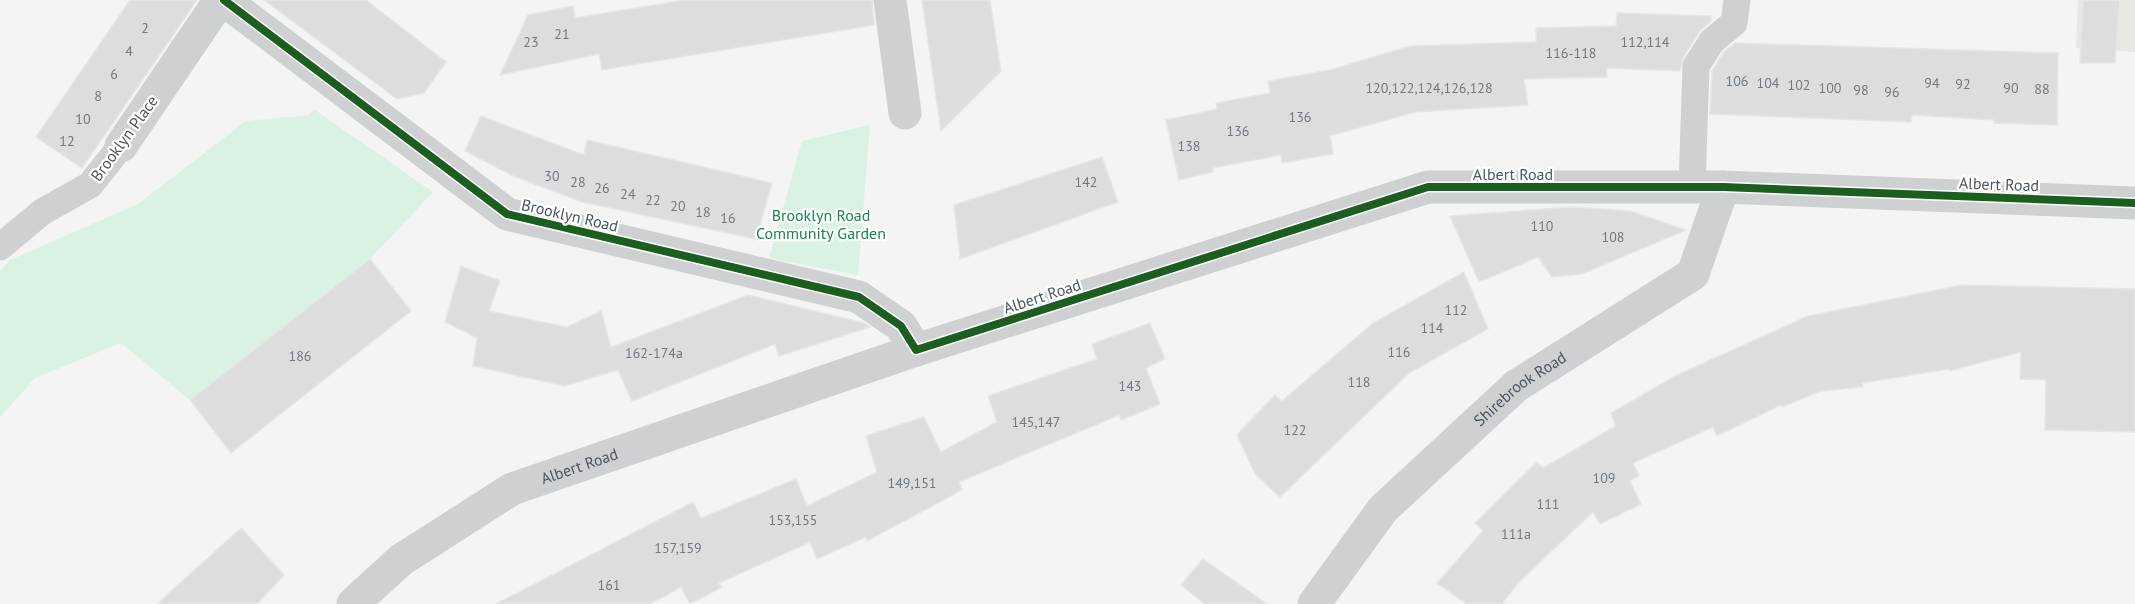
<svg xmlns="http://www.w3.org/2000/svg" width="2135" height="604" font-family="'PT Sans',sans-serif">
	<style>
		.commercial { fill: #e8e7e3 }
		.green { fill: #d9f2e3 }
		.building { fill: #ddddde; stroke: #e5e6e7; stroke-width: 1.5 }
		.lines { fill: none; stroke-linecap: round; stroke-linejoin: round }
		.lane { stroke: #ced0d2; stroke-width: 27 }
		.street { stroke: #ced0d2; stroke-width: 33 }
		.cycleway-casing { stroke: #fff; stroke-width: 11 }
		.cycleway { stroke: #1b5e20; stroke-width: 8 }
		.labels { text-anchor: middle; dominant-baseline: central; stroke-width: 4.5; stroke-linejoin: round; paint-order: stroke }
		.number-label { font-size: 14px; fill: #707881 }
		.street-label { font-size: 16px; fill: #4a5661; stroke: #fff }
		.park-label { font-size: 16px; fill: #17864f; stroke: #fff }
	</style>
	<rect width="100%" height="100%" fill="#f4f4f4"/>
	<polygon class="commercial" points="2078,0 2135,0 2135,52 2076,48"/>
	<g class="green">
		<polygon points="315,110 433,192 370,259 190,400 121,343 35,378 0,417 0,271 10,260 138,204 246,121 308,115"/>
		<polygon points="870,125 858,275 769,258 802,141"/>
	</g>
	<g class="building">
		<polygon points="130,0 197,0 82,168 36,137"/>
		<polygon points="264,0 366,0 446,62 424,93 397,99"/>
		<polygon points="685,0 872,0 874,25 602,70 599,54 500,75 528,15 573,6 575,18"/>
		<polygon points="922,0 990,0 1001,71 941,131"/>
		<polygon points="2083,0 2120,0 2115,63 2080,63"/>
		<polygon points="1617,13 1711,16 1711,21 1699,32 1683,58 1680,71 1606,68 1607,77 1524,79 1528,105 1415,112 1330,136 1333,154 1282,163 1281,155 1213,168 1213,172 1179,180 1166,120 1217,109 1216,103 1270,93 1268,81 1330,70 1410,46 1536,42 1536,28 1616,26"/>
		<polygon points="1735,43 2058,53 2057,125 1994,123 1994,120 1912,115 1911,122 1710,114 1712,71 1724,52"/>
		<polygon points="481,116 584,155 587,140 772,183 756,239 582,202 511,175 465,151"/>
		<polygon points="1102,157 1118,202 960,259 954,205"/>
		<polygon points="1572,207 1631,211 1686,230 1582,274 1552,277 1538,257 1479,282 1450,216"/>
		<polygon points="370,259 411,311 231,453 190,400"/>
		<polygon points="461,266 500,281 489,311 567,327 601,311 611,347 748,295 864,323 870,327 779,356 775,344 632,401 618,370 565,386 473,366 477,338 445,322"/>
		<polygon points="1464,272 1488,329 1409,373 1280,497 1255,474 1237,435 1275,395 1282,401 1373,323"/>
		<polygon points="1962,285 2135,289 2135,432 2045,430 2046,380 2020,379 2021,352 1949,371 1949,369 1862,383 1863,387 1821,391 1782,407 1781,405 1717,436 1713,427 1633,463 1639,475 1630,481 1641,504 1600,524 1593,512 1518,583 1502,604 1467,604 1437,583 1483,531 1475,523 1537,462 1543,468 1616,426 1611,413 1675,376 1808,316"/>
		<polygon points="1150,323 1165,359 1146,368 1160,404 1121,420 1119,415 959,482 962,490 867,541 866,537 817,559 810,542 719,583 722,587 690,604 681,587 650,604 496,604 693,502 701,518 796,479 807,506 877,472 866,436 924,417 941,452 997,422 988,396 1097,359 1092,344"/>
		<polygon points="241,528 284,575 257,604 157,604"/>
		<polygon points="1203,559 1267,604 1205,604 1181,585"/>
	</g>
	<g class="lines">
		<g class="lane">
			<polyline points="1692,187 1696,66 1712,41 1734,23 1737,0"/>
			<polyline points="0,247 42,212 90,185 121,146"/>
		</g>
		<g class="street">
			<polyline points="224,0 507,214 859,297 901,326 916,350"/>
			<polyline points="890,0 905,113"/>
			<polyline points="121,146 220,0"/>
			<path id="s1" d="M353,604L401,560L512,489L916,350L1428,187H1723L2135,203"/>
			<path id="s2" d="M1314,604L1383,509L1516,386L1693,274L1723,187"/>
		</g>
		<defs>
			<polyline id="cycleway" points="224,0 507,214 859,297 901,326 916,350 1428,187 1723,187 2135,203"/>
		</defs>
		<use href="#cycleway" class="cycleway-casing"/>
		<use href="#cycleway" class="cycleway"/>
	</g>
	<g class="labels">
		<g class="number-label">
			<text x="145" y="28">2</text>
			<text x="562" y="34">21</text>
			<text x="531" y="42">23</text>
			<text x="1645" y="42">112,114</text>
			<text x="129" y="51">4</text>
			<text x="1571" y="53">116-118</text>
			<text x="114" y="74">6</text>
			<text x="1737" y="81">106</text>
			<text x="1768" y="83">104</text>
			<text x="1932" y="83">94</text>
			<text x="1963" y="84">92</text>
			<text x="1799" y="85">102</text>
			<text x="1429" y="88">120,122,124,126,128</text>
			<text x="1830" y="88">100</text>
			<text x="2011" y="88">90</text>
			<text x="2042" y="89">88</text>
			<text x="1861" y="90">98</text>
			<text x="1892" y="92">96</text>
			<text x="98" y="96">8</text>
			<text x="1300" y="117">136</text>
			<text x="83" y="119">10</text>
			<text x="1238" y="131">136</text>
			<text x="67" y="141">12</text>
			<text x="1189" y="146">138</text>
			<text x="552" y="176">30</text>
			<text x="578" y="182">28</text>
			<text x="1086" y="182">142</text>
			<text x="602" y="188">26</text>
			<text x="628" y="194">24</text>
			<text x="653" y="200">22</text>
			<text x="678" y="206">20</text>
			<text x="703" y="212">18</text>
			<text x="728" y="218">16</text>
			<text x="1542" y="226">110</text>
			<text x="1613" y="237">108</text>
			<text x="1456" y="310">112</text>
			<text x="1432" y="328">114</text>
			<text x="1399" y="352">116</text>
			<text x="654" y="353">162-174a</text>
			<text x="300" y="356">186</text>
			<text x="1359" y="382">118</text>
			<text x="1130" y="386">143</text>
			<text x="1036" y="422">145,147</text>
			<text x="1295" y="430">122</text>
			<text x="1604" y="478">109</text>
			<text x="912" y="483">149,151</text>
			<text x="1548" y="504">111</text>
			<text x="793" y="520">153,155</text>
			<text x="1516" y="534">111a</text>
			<text x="678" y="548">157,159</text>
			<text x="609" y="585">161</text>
		</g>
		<g class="street-label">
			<text transform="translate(124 138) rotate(-54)">Brooklyn Place</text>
			<text x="1513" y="174">Albert Road</text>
			<text transform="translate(1999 184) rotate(2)">Albert Road</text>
			<text transform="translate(570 215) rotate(13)">Brooklyn Road</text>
			<text transform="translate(1042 296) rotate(-18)">Albert Road</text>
			<text stroke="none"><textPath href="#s2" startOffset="300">Shirebrook Road</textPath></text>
			<text stroke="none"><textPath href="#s1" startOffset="268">Albert Road</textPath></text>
		</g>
		<g class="park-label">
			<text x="821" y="215">Brooklyn Road<tspan x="821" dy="18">Community Garden</tspan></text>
		</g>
	</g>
</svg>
